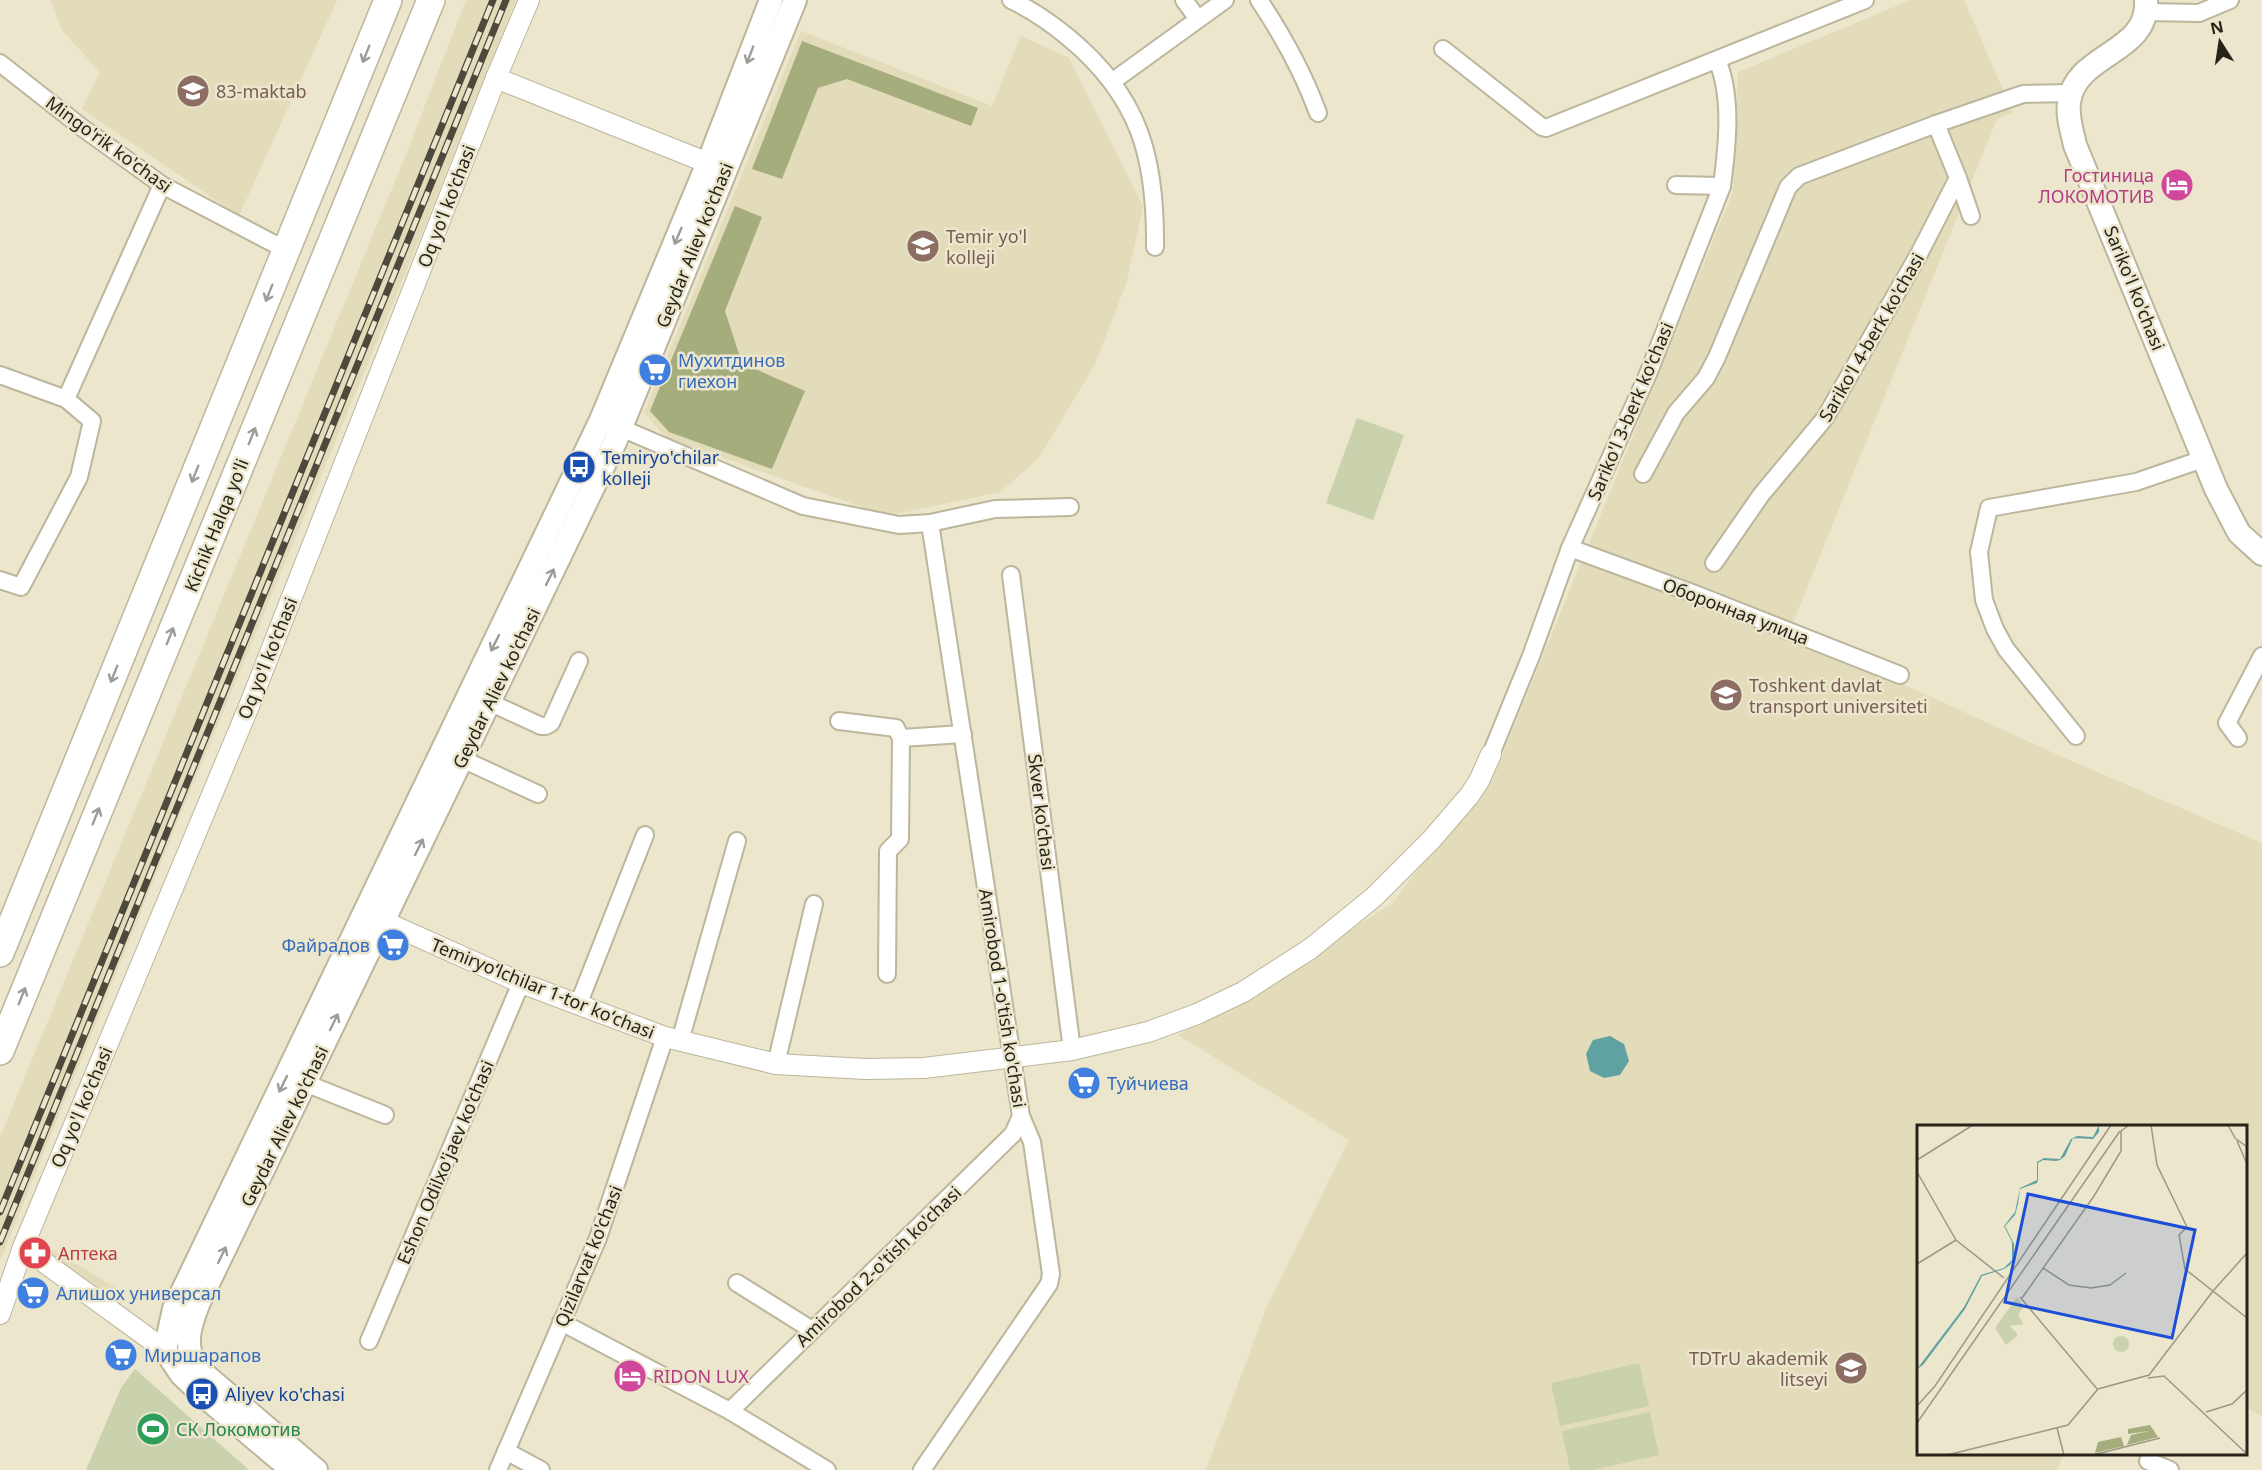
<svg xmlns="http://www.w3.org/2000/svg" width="2262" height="1470" font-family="'Noto Sans',sans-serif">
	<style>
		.built { fill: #e2dcbb }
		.green { fill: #cad1ad }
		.forest { fill: #a6ad7d }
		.water { fill: #60a2a1 }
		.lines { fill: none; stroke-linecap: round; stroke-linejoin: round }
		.minor-casing { stroke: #bbb69c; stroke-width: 20 }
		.tertiary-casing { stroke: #bbb69c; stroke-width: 22 }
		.secondary-casing { stroke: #bbb69c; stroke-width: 26 }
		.trunk-casing { stroke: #bbb69c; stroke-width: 30 }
		.minor { stroke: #fff; stroke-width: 16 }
		.tertiary { stroke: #fff; stroke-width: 20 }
		.secondary { stroke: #fff; stroke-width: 22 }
		.trunk { stroke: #fff; stroke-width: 27 }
		.rail-casing { stroke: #4d4a3d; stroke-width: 7 }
		.rail { stroke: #ebe6cc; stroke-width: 4.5; stroke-dasharray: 14; stroke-linecap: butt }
		.oneway { stroke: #9d9c98 }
		.labels { text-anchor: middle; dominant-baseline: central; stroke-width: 5; stroke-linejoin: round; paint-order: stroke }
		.education-label { font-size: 18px; fill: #785e54; stroke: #ebe6cc; text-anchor: start }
		.street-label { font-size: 18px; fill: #26241a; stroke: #ebe6cc }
		.hotel-label { font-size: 18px; fill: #b23c85; stroke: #ebe6cc; text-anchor: end }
		.shop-label { font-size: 18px; fill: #366cbe; stroke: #ebe6cc; text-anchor: start }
		.transit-label { font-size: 18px; fill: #164399; stroke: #ebe6cc; text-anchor: start }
		.health-label { font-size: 18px; fill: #be3a42; stroke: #ebe6cc; text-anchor: start }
		.leisure-label { font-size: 18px; fill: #27864d; stroke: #ebe6cc; text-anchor: start }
		.inset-road { fill: none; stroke: #9c9885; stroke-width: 1.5 }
		.view { fill: #1d4ed8; fill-opacity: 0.15; stroke: #1d4ed8; stroke-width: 3 }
		.inset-edge { fill: none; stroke: #26241a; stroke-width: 3 }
	</style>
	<rect width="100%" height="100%" fill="#ebe6cc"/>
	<g class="built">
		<polygon points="51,0 337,0 239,216 82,109 100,72 61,29"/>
		<polygon points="466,0 516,0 422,233 172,835 0,1261 0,1137 405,157"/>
		<polygon points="1911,0 1964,0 2013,113 1997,119 1789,632 2067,759 2262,843 2262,1416 2246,1408 2246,1126 1918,1126 1918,1454 2063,1454 2057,1470 1206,1470 1267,1306 1349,1140 1178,1035 1392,904 1501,758 1733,192 1738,72"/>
		<polygon points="801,31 992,106 1021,36 1069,58 1143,207 1126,284 1095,364 1039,458 1000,492 887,516 667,438 644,413"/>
		<polygon points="41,1243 126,1294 119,1306 34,1255"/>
	</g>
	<g class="green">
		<polygon points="1357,418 1404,435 1373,520 1326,503"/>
		<polygon points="1639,1363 1649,1406 1560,1426 1551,1383"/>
		<polygon points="135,1369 249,1470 86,1470 121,1388"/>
		<polygon points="1650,1412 1659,1455 1592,1470 1570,1470 1562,1431"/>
	</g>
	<g class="forest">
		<polygon points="802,41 978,108 971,126 847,79 818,88 782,179 752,169"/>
		<polygon points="735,206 762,217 725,311 742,363 805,391 772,469 669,432 650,411"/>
	</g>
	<polygon class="water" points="1610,1036 1624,1044 1629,1061 1620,1075 1604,1078 1590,1071 1586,1054 1593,1040"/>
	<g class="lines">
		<defs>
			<g id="minor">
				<path d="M1011,0C1032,10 1051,23 1069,38C1140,97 1156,158 1155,247"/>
				<polyline points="1184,0 1198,19"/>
				<path d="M1259,0C1283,36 1303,72 1318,113"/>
				<polyline points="2146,12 2199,13 2230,0"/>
				<polyline points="1443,49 1542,127 1546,128 1865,0"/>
				<polyline points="0,63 80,126 162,185 286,250"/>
				<polyline points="1113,81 1225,0"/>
				<polyline points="1958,178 1971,216"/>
				<polyline points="1676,185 1722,186"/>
				<polyline points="0,375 66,399 92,421 79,477 21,587 0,580"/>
				<polyline points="66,399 162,185"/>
				<polyline points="621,428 803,506 899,525 930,523 995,509 1070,507"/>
				<polyline points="1643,474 1676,413 1706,378 1717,357 1788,187 1799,176 1936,124 2023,94 2071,93"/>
				<polyline points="1570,548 1695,594 1900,675"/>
				<polyline points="1714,563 1761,495 1825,418 1919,254 1958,178 1936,124"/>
				<polyline points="1011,575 1072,1050"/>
				<polyline points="489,702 541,726 546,726 551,723 579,661"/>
				<polyline points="839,721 896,728 901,738"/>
				<polyline points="2076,736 2006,649 1995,629 1984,600 1979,552 1989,508 2136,482 2203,459"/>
				<polyline points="2238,738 2227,723 2262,656"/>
				<path d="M1491,754L1531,656L1570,548L1648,374L1722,186C1727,148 1733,96 1717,60"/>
				<polyline points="462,759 538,794"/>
				<polyline points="887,974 888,851 900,839 901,738 963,734"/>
				<polyline points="578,1005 645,835"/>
				<polyline points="680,1041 737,841"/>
				<polyline points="776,1064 814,904"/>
				<polyline points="305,1083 385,1115"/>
				<polyline points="737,1283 812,1330"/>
				<polyline points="561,1322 730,1411 827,1470"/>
				<polyline points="369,1341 521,983"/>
				<polyline points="730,1411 1013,1134 1021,1116"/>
				<polyline points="506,1451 541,1470"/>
				<polyline points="2148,1461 2170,1470"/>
				<polyline points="498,1470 598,1238 665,1037"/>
				<polyline points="922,1470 1049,1284 1051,1274 1032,1142 1021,1116 930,523"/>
			</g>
			<g id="tertiary">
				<polyline points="496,78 708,163"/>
				<polyline points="383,921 521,983 665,1037 776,1064 865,1069 924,1068 1072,1050 1148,1032 1197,1014 1243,992 1310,949 1374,897 1432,839 1469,796 1479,781 1491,754"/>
				<polyline points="23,1247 165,1350"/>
				<polyline points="0,1314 23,1247 249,706 496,78 529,0"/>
			</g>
			<g id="secondary">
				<path d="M2146,0C2150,54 2074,53 2069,103C2067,117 2072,131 2075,145L2216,489L2239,533L2262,554"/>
				<polyline points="185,1361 196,1367 316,1470"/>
				<path d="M196,1367C183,1344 190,1325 199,1302L615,442L795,0"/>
				<polyline points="292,1470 202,1394 181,1374 165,1350 174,1309 601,420 710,158 771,0"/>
			</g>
			<g id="trunk">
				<polyline points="0,953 388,0"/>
				<polyline points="0,1051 431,0"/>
			</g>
		</defs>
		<use href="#minor" class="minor-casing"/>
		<use href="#tertiary" class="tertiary-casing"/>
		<use href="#secondary" class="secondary-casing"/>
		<use href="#trunk" class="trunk-casing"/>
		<use href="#minor" class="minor"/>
		<use href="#tertiary" class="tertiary"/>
		<use href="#secondary" class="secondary"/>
		<use href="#trunk" class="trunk"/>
		<defs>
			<g id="rail">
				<polyline points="0,1212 493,0"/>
				<polyline points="0,1242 506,0"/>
			</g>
		</defs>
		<use href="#rail" class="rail-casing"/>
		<use href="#rail" class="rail"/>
	</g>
	<defs><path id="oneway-shaft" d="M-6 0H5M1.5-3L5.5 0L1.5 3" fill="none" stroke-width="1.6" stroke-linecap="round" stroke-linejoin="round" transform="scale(1.5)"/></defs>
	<g class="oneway">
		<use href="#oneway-shaft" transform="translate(366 54) rotate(112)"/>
		<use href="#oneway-shaft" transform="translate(750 55) rotate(111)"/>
		<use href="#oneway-shaft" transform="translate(678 236) rotate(113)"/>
		<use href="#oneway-shaft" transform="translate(269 293) rotate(112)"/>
		<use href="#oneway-shaft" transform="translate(252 436) rotate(-68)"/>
		<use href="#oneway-shaft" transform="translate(195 474) rotate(112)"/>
		<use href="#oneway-shaft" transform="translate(550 577) rotate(-64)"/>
		<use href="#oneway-shaft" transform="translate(170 636) rotate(-68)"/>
		<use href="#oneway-shaft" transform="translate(495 643) rotate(116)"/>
		<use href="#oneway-shaft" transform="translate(114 674) rotate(112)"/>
		<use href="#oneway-shaft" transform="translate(96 816) rotate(-68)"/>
		<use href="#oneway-shaft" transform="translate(419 847) rotate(-64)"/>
		<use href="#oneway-shaft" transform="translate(22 996) rotate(-68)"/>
		<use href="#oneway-shaft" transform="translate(334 1022) rotate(-64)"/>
		<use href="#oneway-shaft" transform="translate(283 1084) rotate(116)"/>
		<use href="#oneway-shaft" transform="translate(222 1255) rotate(-64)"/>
	</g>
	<defs>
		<symbol id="school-disc" viewBox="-11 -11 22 22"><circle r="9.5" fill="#8d6e63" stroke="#ebe6cc"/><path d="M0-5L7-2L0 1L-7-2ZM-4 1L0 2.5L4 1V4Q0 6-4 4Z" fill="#fff"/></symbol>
		<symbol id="hotel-disc" viewBox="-11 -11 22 22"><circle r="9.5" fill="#d1479c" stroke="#ebe6cc"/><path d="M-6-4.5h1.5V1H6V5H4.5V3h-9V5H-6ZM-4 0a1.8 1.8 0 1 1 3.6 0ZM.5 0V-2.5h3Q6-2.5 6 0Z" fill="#fff"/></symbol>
		<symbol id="university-disc" viewBox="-11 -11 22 22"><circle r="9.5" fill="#8d6e63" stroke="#ebe6cc"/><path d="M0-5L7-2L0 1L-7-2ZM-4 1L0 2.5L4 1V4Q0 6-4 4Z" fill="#fff"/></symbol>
		<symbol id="supermarket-disc" viewBox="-11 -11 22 22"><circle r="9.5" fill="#3f7fe0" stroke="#ebe6cc"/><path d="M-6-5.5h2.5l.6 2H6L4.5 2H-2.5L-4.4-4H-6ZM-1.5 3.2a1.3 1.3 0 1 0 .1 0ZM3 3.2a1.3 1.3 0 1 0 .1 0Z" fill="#fff"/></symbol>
		<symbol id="bus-disc" viewBox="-11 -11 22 22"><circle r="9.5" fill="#1a4fb4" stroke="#ebe6cc"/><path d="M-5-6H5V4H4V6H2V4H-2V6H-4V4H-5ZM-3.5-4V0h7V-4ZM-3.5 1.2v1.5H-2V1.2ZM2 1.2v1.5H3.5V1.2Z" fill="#fff"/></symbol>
		<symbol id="pharmacy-disc" viewBox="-11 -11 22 22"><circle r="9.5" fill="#e0444e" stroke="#ebe6cc"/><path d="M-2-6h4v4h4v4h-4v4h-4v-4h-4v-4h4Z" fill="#fff"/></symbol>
		<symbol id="stadium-disc" viewBox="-11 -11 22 22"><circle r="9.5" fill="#2e9e5b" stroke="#ebe6cc"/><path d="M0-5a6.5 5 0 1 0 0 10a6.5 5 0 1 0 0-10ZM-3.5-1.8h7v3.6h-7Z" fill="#fff"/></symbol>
	</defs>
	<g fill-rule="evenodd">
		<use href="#school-disc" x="174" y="72" width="38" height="38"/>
		<use href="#hotel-disc" x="2158" y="166" width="38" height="38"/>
		<use href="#university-disc" x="904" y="227" width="38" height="38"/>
		<use href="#supermarket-disc" x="636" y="351" width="38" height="38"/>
		<use href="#bus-disc" x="560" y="448" width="38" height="38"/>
		<use href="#university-disc" x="1707" y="676" width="38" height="38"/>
		<use href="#supermarket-disc" x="374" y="926" width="38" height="38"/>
		<use href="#supermarket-disc" x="1065" y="1064" width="38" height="38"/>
		<use href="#pharmacy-disc" x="16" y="1234" width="38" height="38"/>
		<use href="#supermarket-disc" x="14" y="1274" width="38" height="38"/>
		<use href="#supermarket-disc" x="102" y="1336" width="38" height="38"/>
		<use href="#university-disc" x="1832" y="1349" width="38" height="38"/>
		<use href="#hotel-disc" x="611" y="1357" width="38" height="38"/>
		<use href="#bus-disc" x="183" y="1375" width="38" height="38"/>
		<use href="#stadium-disc" x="134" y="1410" width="38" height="38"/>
	</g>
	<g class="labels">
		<g class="education-label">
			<text x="216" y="91">83-maktab</text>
			<text x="946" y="236">Temir yo'l<tspan x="946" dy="21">kolleji</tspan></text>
			<text x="1749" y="685">Toshkent davlat<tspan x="1749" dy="21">transport universiteti</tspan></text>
			<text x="1828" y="1358" text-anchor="end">TDTrU akademik<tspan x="1828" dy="21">litseyi</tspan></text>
		</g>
		<g class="street-label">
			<text transform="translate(109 144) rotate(36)">Mingo'rik ko'chasi</text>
			<text transform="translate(446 206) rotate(-69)">Oq yo'l ko'chasi</text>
			<text transform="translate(694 245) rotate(-68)">Geydar Aliev ko'chasi</text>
			<text transform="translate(2135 288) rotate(68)">Sariko'l ko'chasi</text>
			<text transform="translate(1871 337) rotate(-60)">Sariko'l 4-berk ko'chasi</text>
			<text transform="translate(1630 411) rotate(-67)">Sariko'l 3-berk ko'chasi</text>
			<text transform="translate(216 525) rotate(-68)">Kichik Halqa yo'li</text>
			<text transform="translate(1736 611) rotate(21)">Оборонная улица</text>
			<text transform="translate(267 658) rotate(-68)">Oq yo'l ko'chasi</text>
			<text transform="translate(496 688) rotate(-64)">Geydar Aliev ko'chasi</text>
			<text transform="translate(1042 812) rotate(83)">Skver ko'chasi</text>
			<text transform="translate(543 988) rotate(22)">Temiryo‘lchilar 1-tor koʻchasi</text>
			<text transform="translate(1003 998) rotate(81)">Amirobod 1-o'tish ko'chasi</text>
			<text transform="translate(81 1107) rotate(-67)">Oq yo'l ko'chasi</text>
			<text transform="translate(284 1126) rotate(-64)">Geydar Aliev ko'chasi</text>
			<text transform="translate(445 1162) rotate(-67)">Eshon Odilxo'jaev ko'chasi</text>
			<text transform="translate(588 1256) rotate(-68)">Qizilarvat ko'chasi</text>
			<text transform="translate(878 1266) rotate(-44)">Amirobod 2-o'tish ko'chasi</text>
		</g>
		<g class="hotel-label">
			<text x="2154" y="175">Гостиница<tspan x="2154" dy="21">ЛОКОМОТИВ</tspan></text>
			<text x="653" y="1376" text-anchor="start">RIDON LUX</text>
		</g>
		<g class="shop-label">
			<text x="678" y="360">Мухитдинов<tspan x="678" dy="21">гиехон</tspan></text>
			<text x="370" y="945" text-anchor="end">Файрадов</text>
			<text x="1107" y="1083">Туйчиева</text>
			<text x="56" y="1293">Алишох универсал</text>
			<text x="144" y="1355">Миршарапов</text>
		</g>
		<g class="transit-label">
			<text x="602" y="457">Temiryo'chilar<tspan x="602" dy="21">kolleji</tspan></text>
			<text x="225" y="1394">Aliyev ko'chasi</text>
		</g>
		<g class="health-label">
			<text x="58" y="1253">Аптека</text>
		</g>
		<g class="leisure-label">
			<text x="176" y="1429">СК Локомотив</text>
		</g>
	</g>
	<g transform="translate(1917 1125)">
		<rect width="330" height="330" fill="#ebe6cc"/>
		<path d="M100,172L107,182L101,189L106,199L93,201L101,210L89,220L78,203ZM196 219a8 8 0 1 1 16 0a8 8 0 1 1-16 0Z" fill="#cad1ad"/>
		<path d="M233,300L241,312L210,320L214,310L232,306L211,309V304ZM204,312L207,321L178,328L181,317Z" fill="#a6ad7d"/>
		<path d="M182,0V7L176,14L156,13L148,31L143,35L139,36L126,35L121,38V55L120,58L103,64L101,79L98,90L88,101L97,119V128L96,135L93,140L87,144L65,151L48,184L6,240L0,244L47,182L64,150L87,143L95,135V117L87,101L98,87L103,63L120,55V37L127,33L143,34L154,14L160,11L176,12Z" fill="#60a2a1"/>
		<path class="inset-road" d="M234,0L240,40L270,102L262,110L268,144L330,193M311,0L318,13L330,22M320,16L330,39M0,35L56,0M0,47L39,115L87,153M0,139L39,115M126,143L152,160L174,163L193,160L209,148M296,166L330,128M103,172L181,265M105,173L177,71L204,26V6L212,0M231,253L247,251L330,329M0,281L18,261L194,0M289,287L315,279L330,265M0,298L203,6M140,303L147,330M30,330L151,300L181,264L232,250L296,166M176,330L243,313"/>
		<path class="view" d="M111,69L278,105L255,213L88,177Z"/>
		<rect width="330" height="330" class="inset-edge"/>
	</g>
	<g transform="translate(2220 42) rotate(348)" stroke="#ebe6cc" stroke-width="4.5" paint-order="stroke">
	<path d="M0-4.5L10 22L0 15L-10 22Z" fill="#26241a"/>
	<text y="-9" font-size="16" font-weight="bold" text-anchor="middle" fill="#26241a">N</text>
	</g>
</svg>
